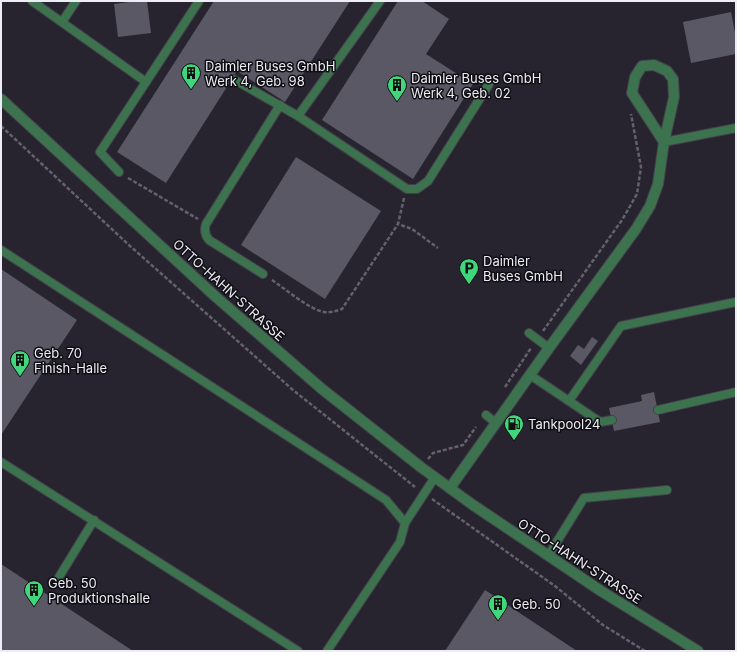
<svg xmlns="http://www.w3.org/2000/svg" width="737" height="652" font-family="Inter,sans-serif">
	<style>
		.building { fill: #5a5865 }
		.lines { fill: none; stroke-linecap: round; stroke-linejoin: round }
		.service-casing { stroke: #43404b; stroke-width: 10 }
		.minor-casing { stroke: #43404b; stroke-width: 12 }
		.tertiary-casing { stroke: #43404b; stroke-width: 12 }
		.path { stroke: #64616c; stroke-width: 2.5; stroke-dasharray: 4 2; stroke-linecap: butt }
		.service { stroke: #3c724d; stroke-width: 8 }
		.minor { stroke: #3c724d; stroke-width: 10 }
		.tertiary { stroke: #3c724d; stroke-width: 10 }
		.labels { text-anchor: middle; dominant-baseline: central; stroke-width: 3; stroke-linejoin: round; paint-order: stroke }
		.poi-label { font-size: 13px; fill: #eeecf4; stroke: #0f0e13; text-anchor: start }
		.street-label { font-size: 13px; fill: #eeecf4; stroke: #0f0e13 }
	</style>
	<rect width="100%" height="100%" fill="#272430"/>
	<g class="building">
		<polygon points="137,1 147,1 151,33 118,37 114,4"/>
		<polygon points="214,1 350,1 285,102 237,71 166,183 117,152"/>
		<polygon points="398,1 422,1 449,19 426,54 473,84 413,179 322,120"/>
		<polygon points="731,12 736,38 736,54 691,63 683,22"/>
		<polygon points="296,157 381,211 325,299 241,245"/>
		<polygon points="1,269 77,320 1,435"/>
		<polygon points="592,337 598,341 581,365 570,356 578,345 584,349"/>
		<polygon points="654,392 660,422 614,431 609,408 642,401 641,395"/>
		<polygon points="1,564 133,651 1,651"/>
		<polygon points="485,590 577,651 445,651"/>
	</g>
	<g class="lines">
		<defs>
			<g id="service">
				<polyline points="32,1 146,82 199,1"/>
				<polyline points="380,1 298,116 407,189 417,189 428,181 489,84"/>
				<polyline points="62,22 76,1"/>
				<polyline points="233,79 298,116"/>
				<polyline points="664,142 736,128"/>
				<polyline points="119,172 100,152 146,82"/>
				<polyline points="1,250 386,500 405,523"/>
				<path d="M263,274L209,240C205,235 204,230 206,224L280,105"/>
				<polyline points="529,333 549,348"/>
				<polyline points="530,375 569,401 621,326 736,302"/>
				<polyline points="569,401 600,422 612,420"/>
				<polyline points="658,410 736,392"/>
				<polyline points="486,415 496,423"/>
				<polyline points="1,462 298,651"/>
				<polyline points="548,556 584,498 667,490"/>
				<polyline points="59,577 94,520"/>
				<polyline points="327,651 400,542 405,523 435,477"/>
			</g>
			<polyline id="minor" points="450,488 549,348 636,229 650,206 658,184 664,142 674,97 673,79 667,71 654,65 642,66 635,77 632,93 664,142"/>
			<polyline id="tertiary" points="1,99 216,297 322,389 422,468 473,505 601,591 698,651"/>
		</defs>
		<use href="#service" class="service-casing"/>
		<use href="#minor" class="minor-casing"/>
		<use href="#tertiary" class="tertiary-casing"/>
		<g class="path">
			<polyline points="1,126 130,246 293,390 415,487"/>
			<polyline points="128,178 198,219"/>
			<polyline points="404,198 398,224 412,229 438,248"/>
			<path d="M272,280C284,288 310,310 324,312C331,313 336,311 342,309L398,224"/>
			<polyline points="543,331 622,220 637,194 641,167 631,114"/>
			<polyline points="505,387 531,348"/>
			<polyline points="428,459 433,453 463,445 476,427"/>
			<polyline points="432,499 555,586 603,625 645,651"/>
			<polyline points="735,651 736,651"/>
		</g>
		<use href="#service" class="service"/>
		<use href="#minor" class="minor"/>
		<use href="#tertiary" class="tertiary"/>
	</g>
	<defs>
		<symbol id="building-pin" viewBox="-11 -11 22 30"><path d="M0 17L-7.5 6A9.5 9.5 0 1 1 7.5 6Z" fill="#40d77c" stroke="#0f0e13"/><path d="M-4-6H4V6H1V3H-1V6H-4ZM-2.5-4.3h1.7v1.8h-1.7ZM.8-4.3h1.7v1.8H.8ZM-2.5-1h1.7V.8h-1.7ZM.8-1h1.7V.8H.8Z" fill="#111"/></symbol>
		<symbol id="parking-pin" viewBox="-11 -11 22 30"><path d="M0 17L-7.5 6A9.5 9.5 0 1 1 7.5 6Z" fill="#40d77c" stroke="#0f0e13"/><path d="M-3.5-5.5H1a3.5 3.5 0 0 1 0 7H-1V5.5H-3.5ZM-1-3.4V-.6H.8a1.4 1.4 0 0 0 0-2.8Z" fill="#111"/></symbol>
		<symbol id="fuel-pin" viewBox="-11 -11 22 30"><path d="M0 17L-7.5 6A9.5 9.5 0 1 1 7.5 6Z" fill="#40d77c" stroke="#0f0e13"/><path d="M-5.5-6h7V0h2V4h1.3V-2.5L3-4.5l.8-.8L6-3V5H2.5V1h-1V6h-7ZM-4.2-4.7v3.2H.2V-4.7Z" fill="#111"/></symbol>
	</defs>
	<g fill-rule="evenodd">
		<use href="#building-pin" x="180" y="62" width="22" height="30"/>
		<use href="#building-pin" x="386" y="74" width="22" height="30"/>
		<use href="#parking-pin" x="458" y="257" width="22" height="30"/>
		<use href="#building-pin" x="9" y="349" width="22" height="30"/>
		<use href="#fuel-pin" x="503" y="413" width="22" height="30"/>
		<use href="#building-pin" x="23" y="579" width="22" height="30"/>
		<use href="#building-pin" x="487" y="593" width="22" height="30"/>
	</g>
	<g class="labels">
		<g class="poi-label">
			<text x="205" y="66">Daimler Buses GmbH<tspan x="205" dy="15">Werk 4, Geb. 98</tspan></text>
			<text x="411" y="78">Daimler Buses GmbH<tspan x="411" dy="15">Werk 4, Geb. 02</tspan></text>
			<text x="483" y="261">Daimler<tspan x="483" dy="15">Buses GmbH</tspan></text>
			<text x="34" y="353">Geb. 70<tspan x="34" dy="15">Finish-Halle</tspan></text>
			<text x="528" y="424">Tankpool24</text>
			<text x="48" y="583">Geb. 50<tspan x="48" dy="15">Produktionshalle</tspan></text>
			<text x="512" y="604">Geb. 50</text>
		</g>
		<g class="street-label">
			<text transform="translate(229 290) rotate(42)">OTTO-HAHN-STRASSE</text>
			<text transform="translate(580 561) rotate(33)">OTTO-HAHN-STRASSE</text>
		</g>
	</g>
	<rect width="737" height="652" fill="none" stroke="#eeecf4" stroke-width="4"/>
</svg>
